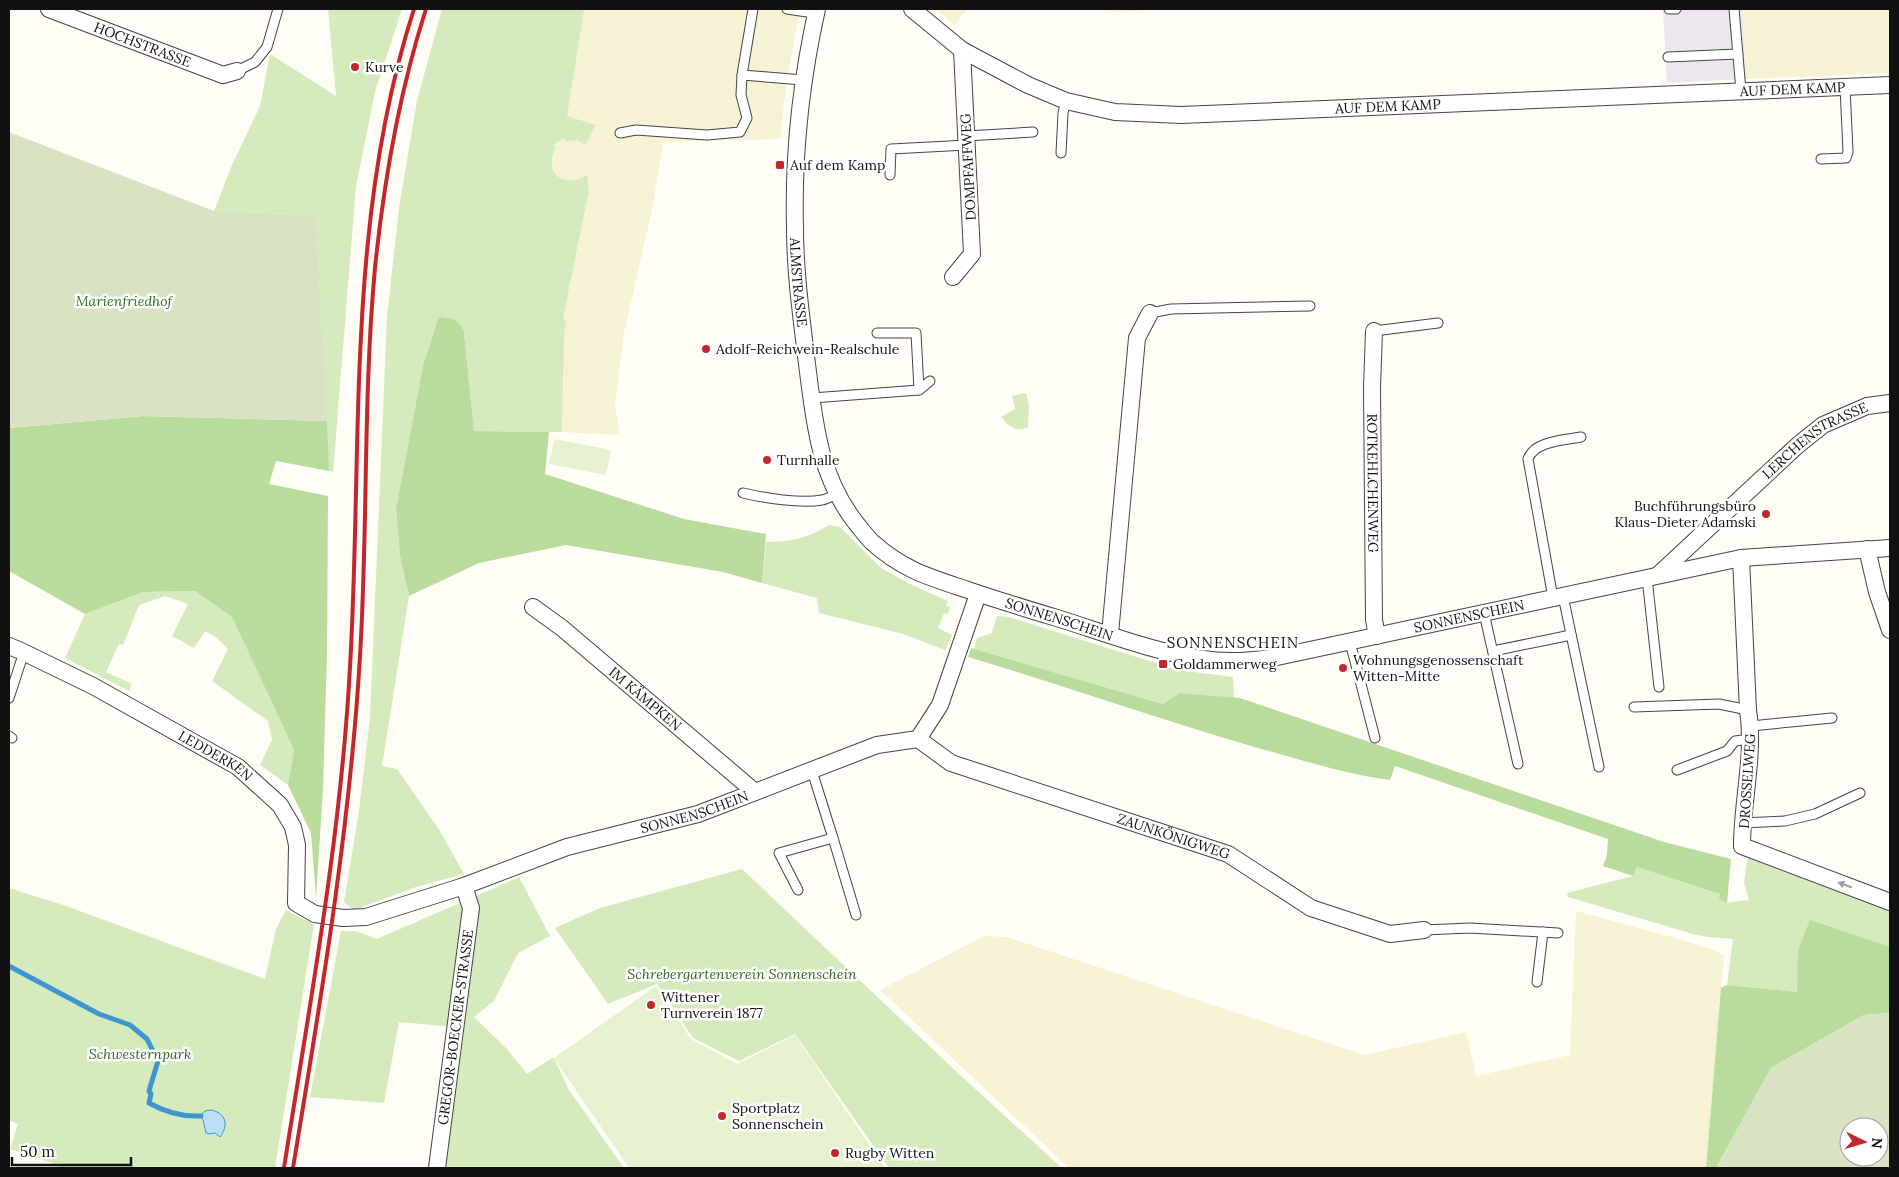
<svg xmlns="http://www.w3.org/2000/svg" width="1899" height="1177" font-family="Lora,serif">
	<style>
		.industrial { fill: #eee6ef }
		.farmland { fill: #f6f3d4 }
		.green { fill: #d5ebbd }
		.forest { fill: #b9dc9c }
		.cemetery { fill: #d9e3c4; fill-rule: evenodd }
		.pitch { fill: #e6f2cf }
		.water { fill: #b9e0f7; stroke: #3f96cf }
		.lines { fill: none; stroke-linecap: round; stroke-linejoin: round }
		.stream { stroke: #3f96cf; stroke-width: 5 }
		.service-casing { stroke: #444; stroke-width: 11 }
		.minor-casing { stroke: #444; stroke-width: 18 }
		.service { stroke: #fff; stroke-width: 9 }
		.minor { stroke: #fff; stroke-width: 16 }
		.rail { stroke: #c4262e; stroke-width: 4 }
		.oneway { fill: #a0a0a0 }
		.poi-dot { fill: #c4262e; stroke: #fff; stroke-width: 2 }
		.labels { text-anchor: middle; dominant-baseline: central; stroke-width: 5; stroke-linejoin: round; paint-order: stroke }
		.street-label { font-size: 14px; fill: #111; stroke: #fff }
		.poi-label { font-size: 14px; fill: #111; stroke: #fff; text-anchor: start }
		.park-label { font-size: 14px; font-style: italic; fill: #2f6b1f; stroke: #fff }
		.neighbourhood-label { font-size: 15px; letter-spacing: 1px; fill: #111; stroke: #fff }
	</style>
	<rect width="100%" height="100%" fill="#fffdf5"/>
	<polygon class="industrial" points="1663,9 1742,9 1746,79 1667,83"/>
	<g class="farmland">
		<polygon points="565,9 800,9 787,79 780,139 663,142 652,210 624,333 615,405 620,435 562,432 564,337 540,140"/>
		<polygon points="935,9 967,9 955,25"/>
		<polygon points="1096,9 1173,9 1114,12"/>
		<polygon points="1742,9 1890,9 1890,73 1746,79"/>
		<polygon points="1576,911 1679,939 1716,951 1724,956 1706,1168 1069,1168 880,990 984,936 1007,937 1364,1055 1466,1032 1476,1076 1570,1055"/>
	</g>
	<g class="green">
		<polygon points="328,9 402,9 375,92 356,186 333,472 329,471 316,215 214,211 232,165 260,106 270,54 336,96"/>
		<path d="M442,9H584L567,116L596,125L585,145L576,140L566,141L564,138L554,144L556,147C543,173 562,189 587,175L589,190L563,318L566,323L564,337L562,432L474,431L464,332L423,366L396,508L400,556L409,596L382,766L397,769L440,831L464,874L416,887L354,910L344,902L359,811L370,718L387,317L399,208L417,101Z"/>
		<path d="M1026,393L1029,406L1028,427C1015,433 1010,427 1001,417L1015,409L1012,396Z"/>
		<path d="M829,525L840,527L881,568L912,585L948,601L946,606L950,607L948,614L944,613L938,628L952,635L945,650L903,634L819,613L817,598L762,583L766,542C791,542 808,538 829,525Z"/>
		<polygon points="195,591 232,617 294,750 288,785 260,765 272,740 268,721 212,681 228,649 217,638 205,631 194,648 172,636 188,604 165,596 139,605 123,645 119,644 106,672 132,684 129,691 65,658 85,614 143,592"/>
		<polygon points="997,616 1009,617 1178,670 1233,677 1234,698 1179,693 1163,704 974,649 977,638 992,633"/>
		<path d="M1748,854L1890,908V974L1799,950L1797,992L1727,985L1733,939L1708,937L1693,934L1568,897L1567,893L1633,876L1637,867L1721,894L1727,903C1734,901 1746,901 1749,900L1744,883Z"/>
		<polygon points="742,869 960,1075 1062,1168 889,1168 795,1034 739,1061 693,1038 657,984 608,1004 555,928 600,908"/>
		<polygon points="519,877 550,936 518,953 494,1001 474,1017 506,1048 527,1074 552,1058 554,1058 569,1090 624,1168 445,1168 464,1032 445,1026 399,1022 384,1103 310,1097 341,931 355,931 377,939"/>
		<polygon points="9,888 66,906 265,979 276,929 286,910 314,924 275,1168 61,1168 52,1163 10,1149 18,1124 9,1120"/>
	</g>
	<g class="forest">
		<path d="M439,317C454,319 458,318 464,332L474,431L549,432L545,474L684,519L766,534L762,583L723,572L566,545L479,563L409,596L400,556L396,508L423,366Z"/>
		<polygon points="143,416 327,421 329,471 276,461 269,484 328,496 327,653 323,789 316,898 311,833 288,785 294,750 232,617 195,591 143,592 85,614 9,571 9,428"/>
		<path d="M971,648L1163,704L1179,693L1240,698L1664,842L1731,859L1727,903L1719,899L1720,894L1637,867L1633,876L1603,866L1607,855L1608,839L1395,766L1390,780C1345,774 1302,760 1258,748C1161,720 1065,686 968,657Z"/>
		<polygon points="1810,920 1890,947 1890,1013 1864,1015 1771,1068 1716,1168 1706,1168 1721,988 1727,985 1797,992 1798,950"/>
	</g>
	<g class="cemetery">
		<polygon points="9,132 214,211 316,215 327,421 143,416 9,428"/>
		<path d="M1890,1013V1168H1716L1771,1068L1864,1015ZM1849,1127H1879V1157H1849Z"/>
	</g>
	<g class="pitch">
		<polygon points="554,439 611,450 606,475 549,464"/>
		<polygon points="656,986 691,1039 737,1064 795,1035 885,1168 629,1168 554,1058"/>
	</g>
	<path class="water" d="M211,1110C226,1113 229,1125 220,1137L215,1133L209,1134L206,1133L203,1120L200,1116L205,1111Z"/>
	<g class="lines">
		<path class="stream" d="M9,966L99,1014L130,1025L147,1039L158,1061L149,1091L151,1094L149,1103C165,1112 182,1117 201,1116"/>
		<defs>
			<g id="service">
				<polyline points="787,9 807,12"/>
				<polyline points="1669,9 1676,9"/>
				<polyline points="1734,9 1741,91"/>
				<polyline points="1668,57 1738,54"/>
				<polyline points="237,71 255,62 267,47 278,9"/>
				<polyline points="742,75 753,9"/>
				<polyline points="620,133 636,130 707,135 740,132 747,118 741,95 742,75 803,80"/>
				<polyline points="966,136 1033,132"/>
				<polyline points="1061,153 1063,113 1066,101"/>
				<polyline points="1821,159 1846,158 1848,152 1845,87"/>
				<polyline points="890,175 891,149 967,145"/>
				<polyline points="1150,313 1171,309 1310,306"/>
				<polyline points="1374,331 1438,323"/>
				<polyline points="877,333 916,333 919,390"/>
				<polyline points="812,398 919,390 930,381"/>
				<path d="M743,493C764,498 801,504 822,500C827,499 832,496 837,494"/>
				<polyline points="1647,578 1659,687"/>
				<polyline points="1563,596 1599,767"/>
				<path d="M1553,598L1528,459C1534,441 1565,440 1581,437"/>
				<polyline points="1484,613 1518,764"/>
				<polyline points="1350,642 1375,738"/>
				<polyline points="1493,651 1571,635"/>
				<polyline points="9,698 24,652"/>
				<polyline points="1634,707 1719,704 1748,710"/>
				<polyline points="1751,726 1832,718"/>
				<polyline points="9,736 12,738"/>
				<polyline points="1677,770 1727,751 1735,741 1750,739"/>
				<polyline points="1742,823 1785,821 1815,814 1860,793"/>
				<polyline points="833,838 856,915"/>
				<polyline points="798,890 779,853 833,838 812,771"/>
				<polyline points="1424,930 1470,928 1558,933"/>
				<polyline points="1537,982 1543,932"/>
			</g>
			<g id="minor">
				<path id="s1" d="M49,9L223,75L237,71"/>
				<path id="s2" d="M817,9C801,81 793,154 795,228C795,271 801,314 806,356C814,417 817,473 856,523C861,529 866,536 872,542C903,570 929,577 968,590C997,600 1027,609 1057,618C1105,633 1154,652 1203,659C1228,663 1252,661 1277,657L1741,558L1890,548"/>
				<path id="s3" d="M912,9L962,50L1028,85L1066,101L1115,112L1181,115L1890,85"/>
				<polyline points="953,277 972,254 962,50"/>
				<path id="s4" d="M1374,331L1372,388L1374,620L1377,636"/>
				<polyline points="1867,549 1877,592 1890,630"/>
				<path d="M1741,558L1748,710C1755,754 1742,801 1742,846L1890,902"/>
				<path id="s5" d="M1658,575L1798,445L1823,425L1867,406L1890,403"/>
				<path id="s6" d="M533,607L562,628L755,792"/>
				<polyline points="1110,634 1137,338 1150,313"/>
				<path id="s7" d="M9,646L21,651L93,686L238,767L280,805L293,827L297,845L296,903L315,914L343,918L366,917L464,886L567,847L698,814L877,745L918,739L940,705L978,594"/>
				<path id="s8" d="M918,739L951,763L1228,854L1311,908L1390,934L1424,930"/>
				<path id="s9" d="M437,1168L471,908L464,886"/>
			</g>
		</defs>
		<use href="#service" class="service-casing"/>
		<use href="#minor" class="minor-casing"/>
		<use href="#service" class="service"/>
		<use href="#minor" class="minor"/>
		<g class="rail">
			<path d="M284,1168C310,1002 341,836 350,667C363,447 345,222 414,9"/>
			<path d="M293,1168C321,998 350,828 360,656C368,527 363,397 375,268C384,180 399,93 426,9"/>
		</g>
	</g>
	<defs><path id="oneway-solid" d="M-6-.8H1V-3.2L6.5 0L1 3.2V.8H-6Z" transform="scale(1.25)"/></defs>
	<use class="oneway" href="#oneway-solid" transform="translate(1845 885) rotate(-159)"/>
	<g class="poi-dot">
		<circle cx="355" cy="67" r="5"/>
		<rect x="775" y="160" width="10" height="10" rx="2.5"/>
		<circle cx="706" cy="349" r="5"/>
		<circle cx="767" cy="460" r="5"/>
		<circle cx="1766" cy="514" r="5"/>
		<rect x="1158" y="659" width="10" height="10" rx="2.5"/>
		<circle cx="1343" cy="668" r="5"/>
		<circle cx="651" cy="1005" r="5"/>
		<circle cx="722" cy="1116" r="5"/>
		<circle cx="835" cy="1153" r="5"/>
	</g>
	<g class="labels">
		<g class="street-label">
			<text stroke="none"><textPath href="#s1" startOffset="100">HOCHSTRASSE</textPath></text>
			<text stroke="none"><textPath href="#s3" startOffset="909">AUF DEM KAMP</textPath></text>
			<text stroke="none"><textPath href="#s3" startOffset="504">AUF DEM KAMP</textPath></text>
			<text transform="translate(968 167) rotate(-93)">DOMPFAFFWEG</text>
			<text stroke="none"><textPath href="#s2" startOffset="275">ALMSTRASSE</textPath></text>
			<text stroke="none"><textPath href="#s5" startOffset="208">LERCHENSTRASSE</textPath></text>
			<text stroke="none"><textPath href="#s4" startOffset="152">ROTKEHLCHENWEG</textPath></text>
			<text stroke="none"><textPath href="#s2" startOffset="1175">SONNENSCHEIN</textPath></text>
			<text stroke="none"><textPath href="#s2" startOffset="755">SONNENSCHEIN</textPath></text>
			<text stroke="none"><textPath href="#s6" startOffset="145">IM KÄMPKEN</textPath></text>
			<text stroke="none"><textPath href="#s7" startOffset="234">LEDDERKEN</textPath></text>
			<text transform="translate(1747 781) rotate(-86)">DROSSELWEG</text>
			<text stroke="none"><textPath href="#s7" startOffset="836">SONNENSCHEIN</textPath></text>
			<text stroke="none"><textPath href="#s8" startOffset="275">ZAUNKÖNIGWEG</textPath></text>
			<text stroke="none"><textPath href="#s9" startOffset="142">GREGOR-BOECKER-STRASSE</textPath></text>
		</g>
		<g class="poi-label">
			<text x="365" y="67">Kurve</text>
			<text x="790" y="165">Auf dem Kamp</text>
			<text x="716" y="349">Adolf-Reichwein-Realschule</text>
			<text x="777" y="460">Turnhalle</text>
			<text x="1756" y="506" text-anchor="end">Buchführungsbüro<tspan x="1756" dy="16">Klaus-Dieter Adamski</tspan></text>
			<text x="1353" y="660">Wohnungsgenossenschaft<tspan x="1353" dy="16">Witten-Mitte</tspan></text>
			<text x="1173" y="664">Goldammerweg</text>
			<text x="661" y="997">Wittener<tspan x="661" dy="16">Turnverein 1877</tspan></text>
			<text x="732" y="1108">Sportplatz<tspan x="732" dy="16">Sonnenschein</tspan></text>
			<text x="845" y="1153">Rugby Witten</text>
		</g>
		<g class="park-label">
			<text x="124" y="301">Marienfriedhof</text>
			<text x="742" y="974">Schrebergartenverein Sonnenschein</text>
			<text x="140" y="1054">Schwesternpark</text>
		</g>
		<g class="neighbourhood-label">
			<text x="1233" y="642">SONNENSCHEIN</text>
		</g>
	</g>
	<rect width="1899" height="1177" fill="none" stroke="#111111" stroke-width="20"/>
	<g transform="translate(1864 1142) rotate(95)"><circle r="24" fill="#ffffff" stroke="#a0a0a0"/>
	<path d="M0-4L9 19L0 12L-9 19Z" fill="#c4262e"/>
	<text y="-8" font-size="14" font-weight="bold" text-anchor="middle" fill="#111111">N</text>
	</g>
	<path d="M12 1157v8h119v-8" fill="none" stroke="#111111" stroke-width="2.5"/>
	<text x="20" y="1157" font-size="15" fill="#111111" stroke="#ffffff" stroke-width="4" paint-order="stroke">50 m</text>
</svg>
